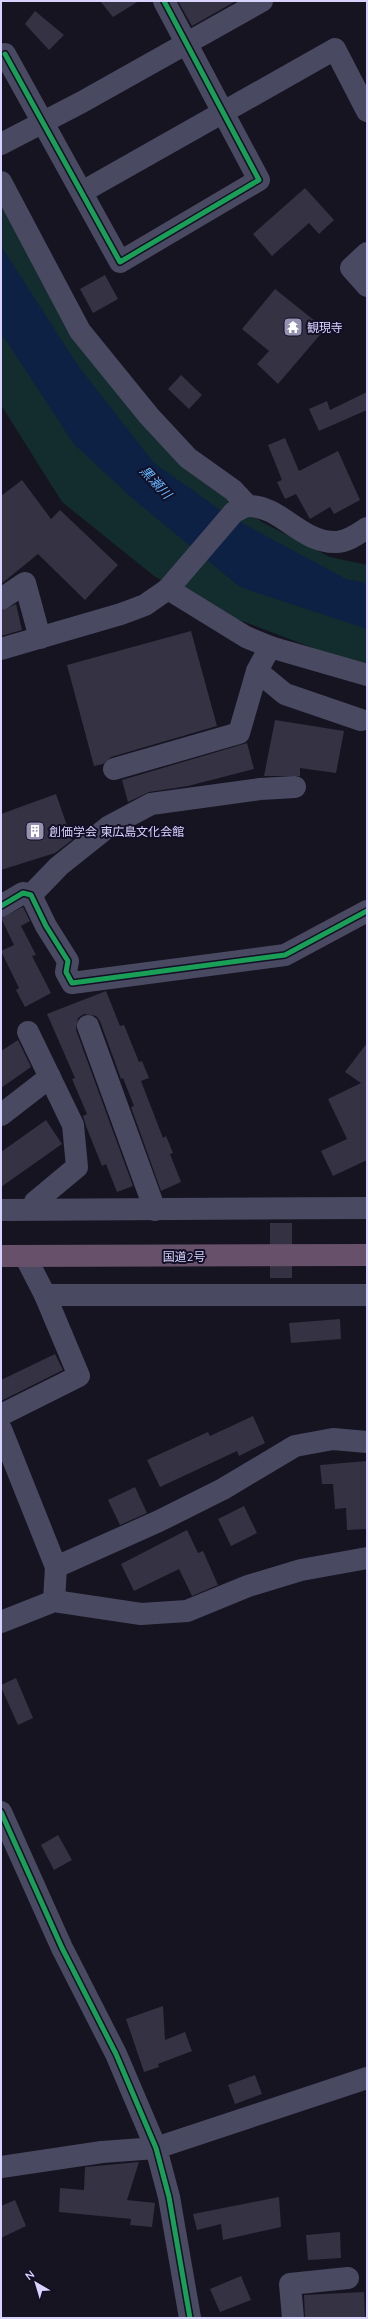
<svg xmlns="http://www.w3.org/2000/svg" width="368" height="2319" font-family="Quicksand,'Noto Sans JP',sans-serif">
	<style>
		.green { fill: #132c2d }
		.water { fill: #0d2144 }
		.building { fill: #343243 }
		.lines { fill: none; stroke-linecap: round; stroke-linejoin: round }
		.minor-tunnel { stroke: #333142; stroke-width: 22; stroke-dasharray: 22 11; stroke-linecap: butt }
		.minor { stroke: #4a4962; stroke-width: 22 }
		.highway { stroke: #67516a; stroke-width: 22 }
		.cycleway-casing { stroke: #130f26; stroke-width: 8 }
		.cycleway { stroke: #1a9f57; stroke-width: 5 }
		.labels { text-anchor: middle; dominant-baseline: central; stroke-width: 4; stroke-linejoin: round; paint-order: stroke }
		.poi-label { font-size: 12px; fill: #d9d4ff; stroke: #130f26; text-anchor: start }
		.street-label { font-size: 12px; fill: #d9d4ff; stroke: #130f26 }
		.water-label { font-size: 13px; font-style: italic; fill: #62b6ff; stroke: #130f26 }
	</style>
	<rect width="100%" height="100%" fill="#161421"/>
	<polygon class="green" points="1,198 50,287 224,496 262,522 330,557 367,565 367,664 326,653 213,610 154,576 62,502 1,405"/>
	<polygon class="water" points="1,246 79,367 154,463 229,516 346,579 367,583 367,629 240,587 132,498 74,444 1,333"/>
	<g class="building">
		<polygon points="100,1 139,1 113,17"/>
		<polygon points="178,1 236,1 192,26"/>
		<polygon points="35,11 64,35 49,50 25,24"/>
		<polygon points="305,188 334,220 319,234 309,223 272,256 253,234"/>
		<polygon points="105,275 118,299 93,313 80,289"/>
		<polygon points="275,289 325,329 278,384 257,364 269,351 242,329"/>
		<polygon points="181,375 202,395 189,409 168,389"/>
		<polygon points="367,392 367,410 319,431 309,409 327,401 330,410"/>
		<polygon points="285,438 299,471 338,451 360,500 334,514 330,507 310,519 296,494 285,499 277,482 282,480 268,445"/>
		<polygon points="22,480 51,519 60,510 118,565 85,600 38,554 1,584 1,496"/>
		<polygon points="16,604 22,630 1,636 1,611"/>
		<polygon points="191,631 217,726 111,757 103,764 94,766 67,665"/>
		<polygon points="275,720 344,731 336,773 300,768 300,776 264,776"/>
		<polygon points="247,743 254,769 188,786 149,792 128,802 122,780"/>
		<polygon points="56,794 72,840 55,853 1,870 1,814"/>
		<polygon points="23,907 30,921 21,926 36,955 32,956 51,993 25,1007 16,990 19,988 1,951 14,945 1,918"/>
		<polygon points="106,991 120,1026 124,1025 139,1062 142,1061 149,1078 141,1081 163,1138 166,1136 173,1153 170,1154 181,1182 161,1191 131,1107 134,1106 123,1078 121,1079 100,1021 96,1016 84,1014 78,1018 76,1030 133,1186 117,1192 106,1164 102,1166 86,1126 83,1116 87,1114 72,1079 75,1078 47,1014"/>
		<polygon points="18,1040 31,1067 1,1088 1,1051"/>
		<polygon points="367,1043 367,1160 333,1176 321,1151 347,1139 328,1099 361,1083 345,1072"/>
		<polygon points="46,1120 62,1144 1,1187 1,1152"/>
		<polygon points="340,1319 341,1339 291,1343 289,1323"/>
		<polygon points="55,1354 63,1370 1,1401 1,1380"/>
		<polygon points="253,1416 265,1443 239,1456 237,1451 160,1487 147,1460 208,1432 210,1436"/>
		<polygon points="367,1461 367,1529 347,1530 346,1508 335,1509 333,1484 322,1484 320,1465"/>
		<polygon points="135,1487 147,1513 120,1525 108,1500"/>
		<polygon points="244,1506 257,1533 231,1546 218,1519"/>
		<polygon points="187,1530 198,1553 203,1551 218,1585 192,1596 179,1569 134,1591 121,1564"/>
		<polygon points="16,1678 33,1718 18,1725 1,1687 1,1685"/>
		<polygon points="58,1835 72,1860 54,1870 41,1845"/>
		<polygon points="163,2006 165,2040 185,2032 192,2051 158,2064 159,2067 144,2072 126,2019"/>
		<polygon points="255,2075 262,2094 235,2104 228,2085"/>
		<polygon points="139,2162 127,2200 155,2203 152,2227 130,2225 131,2219 59,2212 60,2188 84,2190 85,2167"/>
		<polygon points="279,2197 281,2227 223,2240 221,2224 197,2230 193,2214"/>
		<polygon points="15,2200 26,2226 1,2238 1,2206"/>
		<polygon points="340,2232 341,2258 308,2260 306,2235"/>
		<polygon points="241,2276 251,2300 220,2312 210,2289"/>
		<polygon points="364,2292 365,2318 305,2318 304,2295"/>
	</g>
	<g class="lines">
		<polyline class="minor-tunnel" points="281,1223 281,1285"/>
		<g class="minor">
			<polyline points="5,54 120,262 259,180 164,1"/>
			<polyline points="1,144 82,102 262,1"/>
			<polyline points="1,182 80,331 149,416 188,458 233,490 248,506"/>
			<polyline points="82,192 335,49 367,111"/>
			<polyline points="367,253 351,268 367,286"/>
			<polyline points="168,589 246,637 270,647 367,675"/>
			<polyline points="1,599 25,583 40,638"/>
			<path d="M1,649L121,614L145,605L168,589L234,512C239,510 244,506 249,506C281,506 301,543 336,542C347,542 358,534 367,528"/>
			<polyline points="257,671 285,694 361,720"/>
			<polyline points="114,769 239,733 257,671 270,647"/>
			<polyline points="31,895 59,866 108,827 151,804 260,789 295,787"/>
			<polyline points="1,906 23,893 31,895 46,926 68,961 66,972 72,983 285,955 367,911"/>
			<polyline points="88,1026 155,1210"/>
			<polyline points="28,1032 73,1125 77,1167 35,1202"/>
			<polyline points="1,1115 50,1077"/>
			<polyline points="1,1210 367,1208"/>
			<polyline points="25,1256 45,1295 367,1295"/>
			<polyline points="1,1415 79,1376 45,1295"/>
			<polyline points="1,1429 56,1567"/>
			<polyline points="54,1601 56,1567 159,1521 223,1489 295,1446 333,1439 367,1442"/>
			<polyline points="1,1622 54,1601 141,1614 187,1611 248,1586 301,1570 367,1558"/>
			<polyline points="1,1812 62,1948 116,2054 156,2148 169,2197 190,2318"/>
			<polyline points="1,2167 102,2152 156,2148 367,2078"/>
			<polyline points="293,2318 290,2284 348,2278"/>
		</g>
		<polyline class="highway" points="1,1256 367,1255"/>
		<defs>
			<g id="cycleway">
				<polyline points="5,54 120,262 259,180 164,1"/>
				<polyline points="1,906 23,893 31,895 46,926 68,961 66,972 72,983 285,955 367,911"/>
				<polyline points="1,1812 62,1948 116,2054 156,2148 169,2197 190,2318"/>
			</g>
		</defs>
		<use href="#cycleway" class="cycleway-casing"/>
		<use href="#cycleway" class="cycleway"/>
	</g>
	<defs>
		<symbol id="temple-square" viewBox="-11 -11 22 22"><rect x="-9" y="-9" width="18" height="18" rx="4" fill="#9591b1" stroke="#130f26"/><path d="M0-6L5-2H3V0L6.5 2.5H4V6H1.5V3h-3V6H-4V2.5H-6.5L-3 0V-2H-5Z" fill="#fff"/></symbol>
		<symbol id="building-square" viewBox="-11 -11 22 22"><rect x="-9" y="-9" width="18" height="18" rx="4" fill="#9591b1" stroke="#130f26"/><path d="M-4-6H4V6H1V3H-1V6H-4ZM-2.5-4.3h1.7v1.8h-1.7ZM.8-4.3h1.7v1.8H.8ZM-2.5-1h1.7V.8h-1.7ZM.8-1h1.7V.8H.8Z" fill="#fff"/></symbol>
	</defs>
	<g fill-rule="evenodd">
		<use href="#temple-square" x="282" y="316" width="22" height="22"/>
		<use href="#building-square" x="24" y="820" width="22" height="22"/>
	</g>
	<g class="labels">
		<g class="poi-label">
			<text x="307" y="327">観現寺</text>
			<text x="49" y="831">創価学会 東広島文化会館</text>
		</g>
		<g class="street-label">
			<text x="184" y="1256">国道2号</text>
		</g>
		<g class="water-label">
			<text transform="translate(156 482) rotate(47)">黒瀬川</text>
		</g>
	</g>
	<rect width="368" height="2319" fill="none" stroke="#d9d4ff" stroke-width="4"/>
	<g transform="translate(36 2283) rotate(322)" stroke="#130f26" stroke-width="3" paint-order="stroke">
	<path d="M0-3L7 15L0 10L-7 15Z" fill="#d9d4ff"/>
	<text y="-6" font-size="11" font-weight="bold" text-anchor="middle" fill="#d9d4ff">N</text>
	</g>
</svg>
